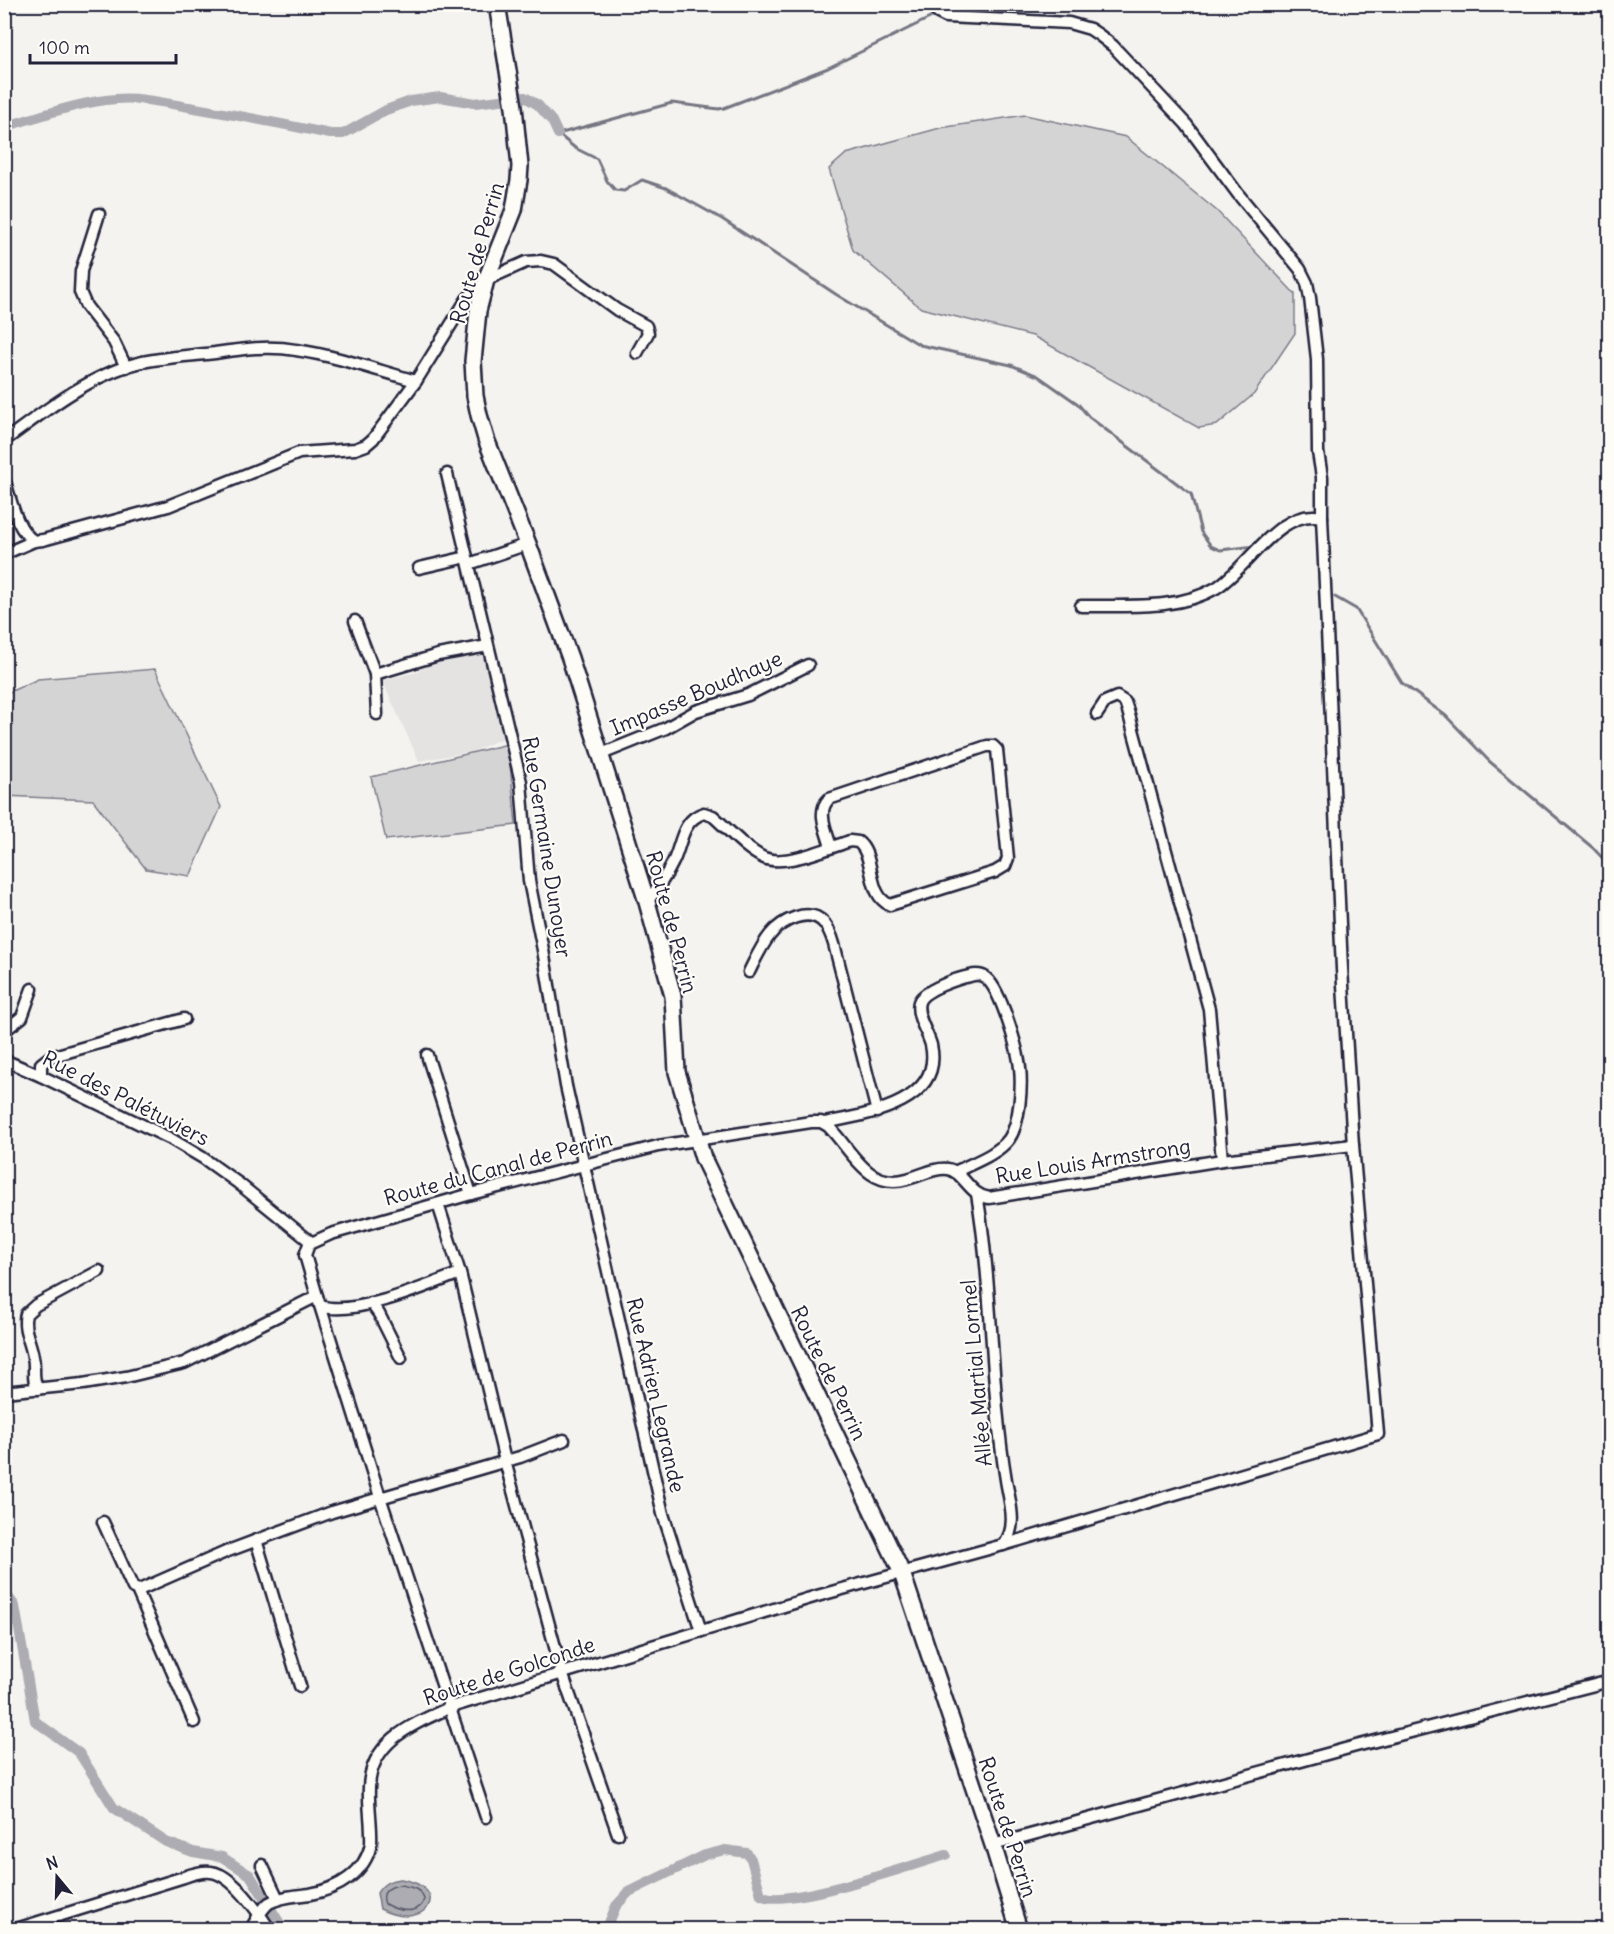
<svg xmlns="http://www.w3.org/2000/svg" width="1614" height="1934" font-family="Delius,sans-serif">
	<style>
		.built { fill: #e4e3e2 }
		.green { fill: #d5d4d5; stroke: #7c7b88; stroke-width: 1.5 }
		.water { fill: #acacb2; stroke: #757582; stroke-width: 1.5 }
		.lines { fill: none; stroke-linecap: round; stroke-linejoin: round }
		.shore { stroke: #59596b; stroke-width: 1.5 }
		.stream { stroke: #757582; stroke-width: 3 }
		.canal { stroke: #acacb2; stroke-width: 10 }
		.minor-casing { stroke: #22223b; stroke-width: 15 }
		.secondary-casing { stroke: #22223b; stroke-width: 20 }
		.minor { stroke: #fdfcf7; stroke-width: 10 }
		.secondary { stroke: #fdfcf7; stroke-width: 15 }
		.labels { text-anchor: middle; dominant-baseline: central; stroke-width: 4.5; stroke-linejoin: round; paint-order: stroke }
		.street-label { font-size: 21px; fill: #22223b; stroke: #fdfcf7 }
	</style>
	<rect width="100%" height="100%" fill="#f4f3ef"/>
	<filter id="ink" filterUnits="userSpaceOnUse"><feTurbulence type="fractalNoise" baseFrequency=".0167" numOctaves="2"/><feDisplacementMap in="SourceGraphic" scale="12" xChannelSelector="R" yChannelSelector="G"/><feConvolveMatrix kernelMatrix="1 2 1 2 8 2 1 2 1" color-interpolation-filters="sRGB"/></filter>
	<g filter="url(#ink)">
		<polygon class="built" points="484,651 505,737 474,751 419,761 382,680 418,672 426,662"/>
		<g class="green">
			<polygon points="1025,115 1126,137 1217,211 1295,294 1295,333 1254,394 1217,425 1199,428 1033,336 921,308 853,250 829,169 846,154 940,128"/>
			<polygon points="155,669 221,807 190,876 146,869 93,800 5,796 5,694 38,679"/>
			<polygon points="508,744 516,825 386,840 371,777"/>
		</g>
		<path class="water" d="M401,1879C454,1888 427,1933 380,1909L377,1893C383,1883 390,1880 401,1879Z"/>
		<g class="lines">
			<path class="shore" d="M401,1885C411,1887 420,1888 424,1899C420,1916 397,1911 385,1904C380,1892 389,1886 401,1885Z"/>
			<g class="stream">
				<polyline points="944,11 958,4"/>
				<polyline points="938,14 828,68 724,108 719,109 672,103 558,134 575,148 597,159 607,181 615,190 624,191 642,180 666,188 722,219 837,295 920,345 1011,365 1038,376 1078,404 1089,417 1191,494 1201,532 1211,546 1220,550 1256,546"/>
				<polyline points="1335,597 1356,609 1402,683 1446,716 1489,761 1593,848 1610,866"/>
			</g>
			<g class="canal">
				<path d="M4,127C41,116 78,102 116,99C140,97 165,103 189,107C236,115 283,124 330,134H343L386,110L411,101L440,97L475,103L525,97L538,105L552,121L558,134"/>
				<polyline points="4,1591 15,1606 35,1721 79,1753 114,1808 166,1842 193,1852 222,1857 250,1875 284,1930"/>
				<path d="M606,1930L616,1906L629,1892L705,1855L725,1850L747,1853L751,1859L761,1895C783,1910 915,1864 946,1855"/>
			</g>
			<defs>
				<g id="minor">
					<polyline points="99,214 81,271 80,292 86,306 114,342 126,367"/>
					<path d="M4,441C43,412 90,375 138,363C163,357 189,356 215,353C242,349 269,345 296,350C337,356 376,370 416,381"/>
					<polyline points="447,474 521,782 529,881 543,950 566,1086 663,1514 701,1631"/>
					<path d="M4,479C11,498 15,529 34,541"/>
					<polyline points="4,554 34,541 43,540 168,506 299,453 355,449 366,445 373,439 416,381 467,299 486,280 526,262 541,261 554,264 617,310 646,326 648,333 637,353"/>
					<polyline points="469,564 528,544"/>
					<polyline points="419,568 467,557"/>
					<path d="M1081,606C1125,605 1177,611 1216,588C1248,568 1280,507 1322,517"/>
					<polyline points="355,621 375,674 377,714"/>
					<polyline points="375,674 438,655 488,646"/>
					<polyline points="1097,714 1105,702 1117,697 1125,702 1128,711 1209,1009 1222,1160"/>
					<polyline points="599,755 666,728 696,711 748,695 808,665"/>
					<path d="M647,902C657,889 666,877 673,862C682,844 681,820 704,813L713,816C728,829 745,849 764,858C785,867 828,848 850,841L858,842C876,856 866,895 890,905L995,872L1005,866L1008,858L997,750L993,746H987L829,799C816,811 827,832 831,847"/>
					<path d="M749,972C755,960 761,946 770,935C781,921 809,906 824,923C829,929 832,937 834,944L877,1112"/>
					<polyline points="4,1031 22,1017 32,989"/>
					<polyline points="427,1055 471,1194"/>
					<polyline points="4,1060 41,1076 171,1139 203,1158 238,1183 311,1242"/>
					<polyline points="41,1076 41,1064 50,1057 184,1019"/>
					<path d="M824,1123C864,1115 944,1104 931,1045C928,1033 915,1015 919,1002C923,990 959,978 970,976C976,974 983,975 987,979C1001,991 1018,1049 1020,1068C1022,1086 1020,1123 1009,1139C997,1155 972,1163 955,1172"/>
					<path d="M977,1194C993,1288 990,1385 1006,1480C1009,1500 1019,1528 1003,1545"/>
					<polyline points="438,1204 460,1273 505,1461 562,1673 618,1834"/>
					<polyline points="371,1303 379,1314 401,1358"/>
					<path d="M321,1306C353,1317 427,1286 460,1273"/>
					<path d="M38,1389C31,1378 36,1369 33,1357C31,1342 22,1329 26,1314L36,1305L99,1271"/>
					<polyline points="4,1392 83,1384 126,1377 184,1363 317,1296"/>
					<polyline points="103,1522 133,1588 139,1590 228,1551 332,1512 520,1457 564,1440"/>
					<polyline points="256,1540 300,1686"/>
					<polyline points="137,1590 194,1722"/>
					<path d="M486,1817L380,1497L317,1296L305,1255L309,1244L331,1234L471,1194L658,1146L811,1122H821L828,1126C851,1149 868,1191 907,1179C920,1176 935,1167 948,1169C964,1172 969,1195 989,1198L1222,1160L1353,1145"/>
					<polyline points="993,1845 1356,1746 1610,1681"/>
					<polyline points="262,1865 278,1899"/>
					<path d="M13,1930L184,1877C192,1874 202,1871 211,1872C232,1874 259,1913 270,1930"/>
					<path d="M250,1930C256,1921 261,1909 269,1903C281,1896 297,1896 310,1894C338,1889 365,1873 371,1844C372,1825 368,1806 369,1787C371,1740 414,1724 451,1707L817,1596L1003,1545L1378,1434L1353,1145L1342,969L1322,517V477L1318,452L1317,359L1310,298L1307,283L1300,269L1238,194L1186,124L1113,46L1099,35L1090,29L1069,23L946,17L938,13L933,4"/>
				</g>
				<polyline id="secondary" points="497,4 514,107 520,166 519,180 514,210 486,280 478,311 473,361 475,396 479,415 486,439 528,544 570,658 647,902 673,996 677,1072 703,1158 902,1573 993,1845 1019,1930"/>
			</defs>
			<use href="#minor" class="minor-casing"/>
			<use href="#secondary" class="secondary-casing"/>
			<use href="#minor" class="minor"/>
			<use href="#secondary" class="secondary"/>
		</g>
	</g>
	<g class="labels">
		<g class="street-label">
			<text transform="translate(477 253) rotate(-74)">Route de Perrin</text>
			<text transform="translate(696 693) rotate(-23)">Impasse Boudhaye</text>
			<text transform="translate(547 847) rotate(81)">Rue Germaine Dunoyer</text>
			<text transform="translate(672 922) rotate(75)">Route de Perrin</text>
			<text transform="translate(126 1098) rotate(27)">Rue des Palétuviers</text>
			<text transform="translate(1093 1161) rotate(-9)">Rue Louis Armstrong</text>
			<text transform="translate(498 1168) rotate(-15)">Route du Canal de Perrin</text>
			<text transform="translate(829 1373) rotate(64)">Route de Perrin</text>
			<text transform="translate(976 1373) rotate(-95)">Allée Martial Lormel</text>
			<text transform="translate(656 1395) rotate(77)">Rue Adrien Legrande</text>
			<text transform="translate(509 1671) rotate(-18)">Route de Golconde</text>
			<text transform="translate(1008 1827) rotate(72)">Route de Perrin</text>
		</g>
	</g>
	<rect width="1614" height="1934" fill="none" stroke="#fdfcf7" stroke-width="24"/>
	<rect x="12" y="12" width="1590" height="1910" fill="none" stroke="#22223b" stroke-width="2" filter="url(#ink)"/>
	<g transform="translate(57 1877) rotate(341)" stroke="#fdfcf7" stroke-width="4.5" paint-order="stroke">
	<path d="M0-4.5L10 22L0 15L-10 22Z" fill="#22223b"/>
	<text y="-9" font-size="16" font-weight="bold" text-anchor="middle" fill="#22223b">N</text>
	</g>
	<path d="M30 54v9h146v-9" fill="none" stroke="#22223b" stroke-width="3"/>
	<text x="39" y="54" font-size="18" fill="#22223b" stroke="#fdfcf7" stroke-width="4.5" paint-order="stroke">100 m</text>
</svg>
